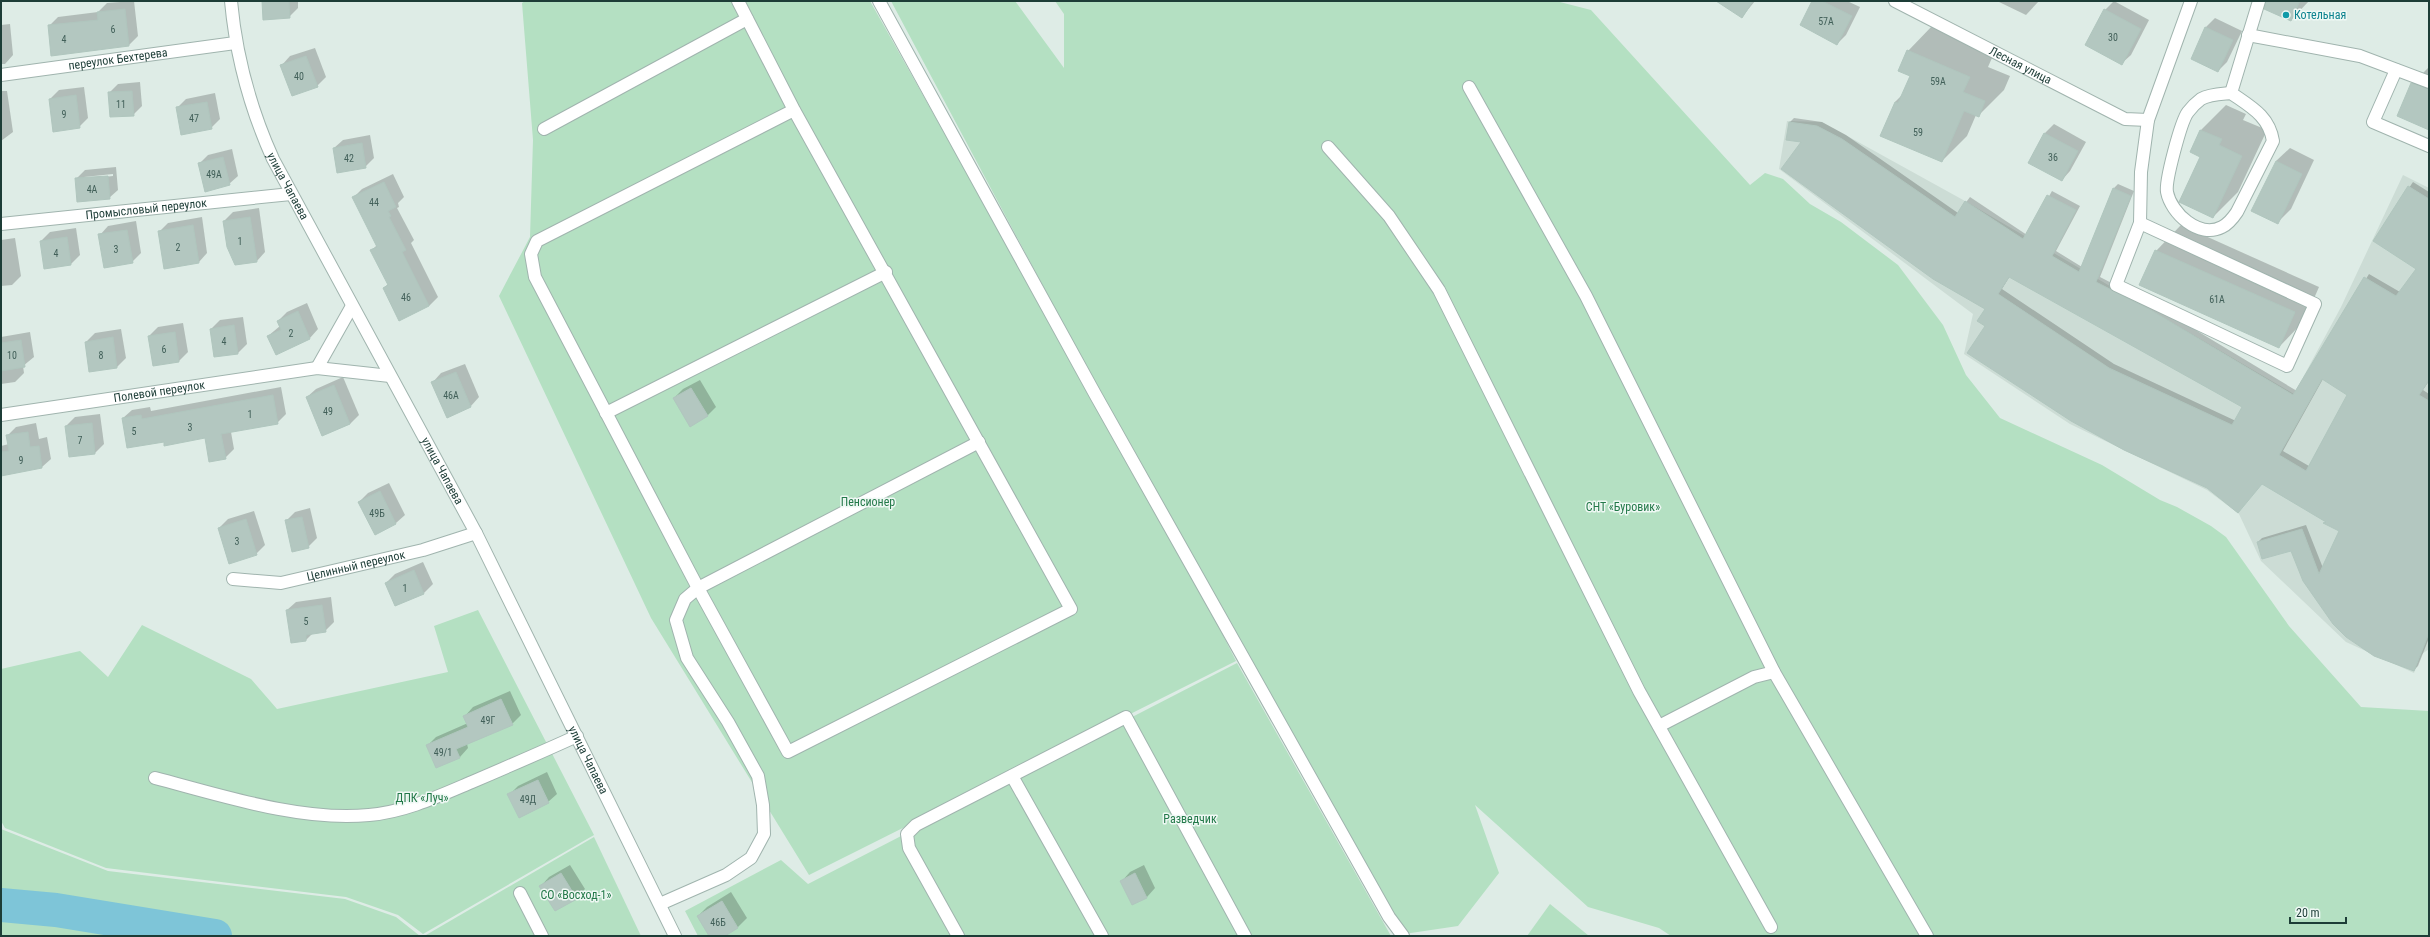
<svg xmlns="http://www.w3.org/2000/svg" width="2430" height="937" font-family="'Roboto Condensed',sans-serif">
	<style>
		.built { fill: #ccdcd5 }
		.green { fill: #b4e0c2 }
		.shadow { fill: #0003; fill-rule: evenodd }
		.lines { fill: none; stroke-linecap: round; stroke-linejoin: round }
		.river { stroke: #7ec5d8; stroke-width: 34 }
		.building { fill: #b3c7c0; stroke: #b0c6be; fill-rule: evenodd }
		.minor-casing { stroke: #a0b4ae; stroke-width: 14 }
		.minor { stroke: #fff; stroke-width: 12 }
		.culture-dot { fill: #0f9aa8; stroke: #eff8f4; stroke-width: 1.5 }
		.labels { text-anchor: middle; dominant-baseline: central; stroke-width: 3; stroke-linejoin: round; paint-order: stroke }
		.number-label { font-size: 10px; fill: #426059 }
		.culture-label { font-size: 12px; fill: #0d838f; stroke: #eff8f4; text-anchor: start }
		.street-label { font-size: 12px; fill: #1d3d37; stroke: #eff8f4 }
		.park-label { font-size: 12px; fill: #237949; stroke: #eff8f4 }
	</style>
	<rect width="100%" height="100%" fill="#deece6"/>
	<polygon class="built" points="1787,121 1822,122 1965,201 2294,394 2341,307 2403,175 2429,188 2429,649 2422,654 2414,673 2346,642 2261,561 2239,514 2207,490 2070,424 1964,354 1973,314 1779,169"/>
	<g class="green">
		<polygon points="525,1 870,1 1192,574 1236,661 809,875 651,618 499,296 530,237 533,140 522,3"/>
		<polygon points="891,1 1015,1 1064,68 1064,14 1055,1 1556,1 1591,10 1750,185 1765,173 1783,179 1810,204 1841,222 1898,265 1943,325 1966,375 2000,418 2102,465 2160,500 2177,507 2211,526 2226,537 2289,626 2361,707 2429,711 2429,936 1671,936 1659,928 1588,907 1475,805 1499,873 1458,926 1404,934 1099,391"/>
		<polygon points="478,610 594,835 423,934 398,915 346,897 106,868 5,828 1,821 1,669 80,651 108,677 142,625 251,679 277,709 448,672 434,626"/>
		<polygon points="1237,663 1391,936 698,936 685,911 781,860 808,884"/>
		<polygon points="1,829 108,871 345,899 396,917 420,936 1,936"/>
		<polygon points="594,837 641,936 426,935"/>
		<polygon points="1550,904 1589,936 1527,936"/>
	</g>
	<g class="shadow">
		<polygon points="134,1 138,36 129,45 49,26 58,17 98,12 107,3"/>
		<polygon points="263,1 298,1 298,8 289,17"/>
		<polygon points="1718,1 1755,1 1742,17"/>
		<polygon points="1814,1 1847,1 1860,7 1846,35 1837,44"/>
		<polygon points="1997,1 2039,1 2026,15"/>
		<polygon points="2114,1 2149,20 2131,55 2122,63 2105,10"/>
		<polygon points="2271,1 2309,1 2291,20"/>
		<polygon points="2215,18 2242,31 2227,62 2218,71 2192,59 2206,27"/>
		<polygon points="10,24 13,55 5,64 1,64 1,25"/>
		<polygon points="1933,25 1995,51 1988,67 2010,76 2004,90 1978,116 1976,115 1967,136 1942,161 1895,102 1903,94 1911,76 1908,51"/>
		<polygon points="315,48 326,77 317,86 282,65 290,56"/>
		<polygon points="2429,67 2429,129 2412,84"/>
		<polygon points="140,82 142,106 133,115 109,93 118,84"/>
		<polygon points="84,87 88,118 79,127 50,99 59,90"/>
		<polygon points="1,91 7,91 13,132 1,141"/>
		<polygon points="215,93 220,119 211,128 177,108 186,99"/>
		<polygon points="2226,105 2246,114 2243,120 2267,130 2238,192 2213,217 2201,156 2191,152 2201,130"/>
		<path d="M1794,118L1822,122L1846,135L1958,213L1970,197L2027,235L2052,191L2080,206L2056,251L2082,267L2113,189L2118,184L2134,191L2100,277L2154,305L2297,391L2369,274L2400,292L2429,279V381L2423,390L2429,394V638L2418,666L2414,670L2292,550L2258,542L2262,538L2306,525L2323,568L2340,530L2324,523L2326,521L2262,483L2238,512L2208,487L1986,325V309L1803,141L1787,139L1790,122ZM2010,276L2243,406L2236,421L2114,364L2002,289ZM2323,379L2349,394L2309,466L2283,451Z"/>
		<polygon points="2054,124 2086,142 2070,171 2062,180 2030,162 2045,133"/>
		<polygon points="370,135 374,158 365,167 334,148 343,140"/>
		<polygon points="2290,148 2314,160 2291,209 2277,223 2276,161"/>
		<polygon points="232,149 238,176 229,184 199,164 208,155"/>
		<path d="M116,167L118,190L109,198L76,179L85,170ZM113,174V176L84,179V177Z"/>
		<polygon points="393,174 404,197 398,203 399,207 397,208 414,240 411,243 438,297 429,306 384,288 389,283 372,250 377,245 354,197 362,189"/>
		<polygon points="2413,182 2429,192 2429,253 2384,225"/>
		<polygon points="259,208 265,252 257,261 224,221 233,212"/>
		<polygon points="202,217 207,253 199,262 159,232 168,223"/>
		<polygon points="136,221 141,253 132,262 100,235 108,226"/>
		<polygon points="2181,225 2319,287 2304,321 2279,347 2156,251"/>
		<polygon points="76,228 80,255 71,264 45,268 41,241 50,232"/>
		<polygon points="15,238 21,276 12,285 1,286 1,240"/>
		<polygon points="307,303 318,329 310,338 268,336 280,326 278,321 287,312"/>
		<polygon points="243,317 247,344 238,353 215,356 211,329 220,320"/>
		<polygon points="183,323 188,352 179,361 153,365 149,336 158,327"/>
		<polygon points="121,329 126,358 117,367 86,342 95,333"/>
		<polygon points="30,332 34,357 23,366 24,373 15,382 1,384 1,337"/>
		<polygon points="465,364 479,397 471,406 447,416 433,382 441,373"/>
		<polygon points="343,377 359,415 350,424 323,435 307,397 316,389"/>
		<polygon points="700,380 716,407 707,416 674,398 683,389"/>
		<polygon points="281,387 286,414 277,423 231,432 234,449 225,458 206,437 164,441 123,418 132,410 150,407 151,411"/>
		<polygon points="100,414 104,444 95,453 70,456 66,426 75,417"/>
		<polygon points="36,423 39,439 47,437 51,459 42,467 1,475 1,446 9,444 7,436 16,427"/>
		<polygon points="389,483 405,515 396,523 375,534 359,502 368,493"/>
		<polygon points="310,508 317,538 308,547 286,521 295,512"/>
		<polygon points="254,511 265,545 256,554 219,528 228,519"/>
		<polygon points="423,562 433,584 424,593 396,605 386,583 395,574"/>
		<polygon points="331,597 334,622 325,631 314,632 306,640 287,610 296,602"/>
		<polygon points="510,691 521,715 512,724 467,744 468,748 460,757 436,767 427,746 436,737 468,723 465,716 473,707"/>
		<polygon points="547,772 557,794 548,802 509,795 518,786"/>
		<polygon points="570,865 585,889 576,898 541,886 549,877"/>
		<polygon points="1144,865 1155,888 1147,897 1122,881 1130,872"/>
		<polygon points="731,892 747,918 738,927 723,936 710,936 698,916 707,907"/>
	</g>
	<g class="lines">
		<polyline class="river" points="1,905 56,910 215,936"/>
	</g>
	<g class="building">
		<polygon points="262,1 289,1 290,18 263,20"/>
		<polygon points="1716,1 1753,1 1742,18"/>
		<polygon points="1812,1 1822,1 1852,16 1837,45 1800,25"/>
		<polygon points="2266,1 2300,1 2291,21 2264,9"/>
		<polygon points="125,9 129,46 51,56 48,25 98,20 97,12"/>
		<polygon points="2104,9 2141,29 2122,65 2085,45"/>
		<polygon points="2205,27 2233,40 2218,72 2191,59"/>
		<polygon points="1907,50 1970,77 1963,92 1985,101 1979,117 1964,111 1942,162 1880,136 1895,102 1898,103 1910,76 1898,71"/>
		<polygon points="306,56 318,87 292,96 280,65"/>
		<polygon points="2411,83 2429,89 2429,130 2397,116"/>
		<polygon points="132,91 134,116 110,117 108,92"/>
		<polygon points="76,95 80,128 53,132 49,99"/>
		<polygon points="207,102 212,129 181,135 176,107"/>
		<path d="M1789,122L1817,126L1842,139L1955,217L1965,201L2023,239L2047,195L2076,210L2052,256L2079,272L2113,188L2131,196L2096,282L2149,309L2293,395L2364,277L2396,296L2416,269L2373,241L2408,186L2429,199V380L2419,395L2429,401V633L2414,671L2374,656L2346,637L2333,624L2303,581L2291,551L2262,559L2257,542L2302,529L2319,574L2339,531L2323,523L2326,522L2262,484L2238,513L2207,488L2124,450L2071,421L1967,353L1985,326L1977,321L1985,309L1933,279L1781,169L1801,142L1786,140ZM2009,277L2242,407L2232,425L2109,368L1998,294ZM2322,379L2347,395L2306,471L2279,455Z"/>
		<polygon points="2200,130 2222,139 2219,145 2242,156 2213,218 2179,202 2200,157 2190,152"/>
		<polygon points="2044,133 2078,151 2062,181 2028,163"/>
		<polygon points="362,143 366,168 337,173 333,148"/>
		<polygon points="223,157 230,185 205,192 198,163"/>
		<polygon points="2276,161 2302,174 2278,224 2251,211"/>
		<polygon points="108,176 110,199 77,202 75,178"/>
		<polygon points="384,182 396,207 388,211 391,216 389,217 406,250 402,252 429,306 399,321 383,288 388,285 370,250 377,247 352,197"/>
		<polygon points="250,217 257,262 235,265 227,247 223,221"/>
		<polygon points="193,225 199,263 164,269 158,231"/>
		<polygon points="127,230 133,263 104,268 98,234"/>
		<polygon points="67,237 71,265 44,269 40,241"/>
		<polygon points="2155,250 2295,312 2279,348 2139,285"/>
		<polygon points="298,311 310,339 276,355 267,336 281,330 277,321"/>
		<polygon points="234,325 238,354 214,357 210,329"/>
		<polygon points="175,332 179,362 153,366 148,336"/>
		<polygon points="113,337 117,368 89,372 85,342"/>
		<polygon points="21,340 25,367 1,371 1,343"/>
		<polygon points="456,372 471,407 447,418 431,382"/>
		<polygon points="334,385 350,424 322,436 306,397"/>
		<polygon points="691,388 708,416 690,427 673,398"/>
		<polygon points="273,395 278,424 221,434 226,459 209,462 205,438 164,446 164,442 127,448 122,418 141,415 142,419"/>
		<polygon points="92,423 95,454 69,457 65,426"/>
		<polygon points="28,432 30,447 39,446 42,468 1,476 1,452 9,451 6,435"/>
		<polygon points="380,491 396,524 375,535 358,502"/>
		<polygon points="302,517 309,548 292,552 285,520"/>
		<polygon points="246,519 257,555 229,564 218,528"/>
		<polygon points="414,570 424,594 395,606 385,583"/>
		<polygon points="322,605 326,632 306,635 306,641 291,643 286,610"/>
		<polygon points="501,699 513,725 456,749 460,758 436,768 426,745 468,727 463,716"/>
		<polygon points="538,780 549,803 519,818 507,794"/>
		<polygon points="561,873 577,899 555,911 539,886"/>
		<polygon points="1135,873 1147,898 1132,905 1120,881"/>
		<polygon points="722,901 738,928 725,936 709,936 697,916"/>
	</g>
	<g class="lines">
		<defs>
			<g id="minor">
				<path id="s1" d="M231,1C236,56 250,108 273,159L476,533L675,936"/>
				<polyline points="738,1 794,110 1071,609 788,752 698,588 535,277 531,254 537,241 794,110"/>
				<polyline points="879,1 1095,394 1389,917 1403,936"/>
				<path id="s2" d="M1895,1L2125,119L2148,120"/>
				<polyline points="2248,35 2360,56 2429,82"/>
				<polyline points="2396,70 2373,122 2429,146"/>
				<path id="s3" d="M1,75L235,43"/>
				<polyline points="1469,87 1586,296 1774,672 1927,936"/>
				<path d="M2231,93C2251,107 2269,116 2273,141L2237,212C2233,218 2228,224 2222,227C2199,239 2171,213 2167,192C2165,181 2181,121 2188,112C2191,108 2197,102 2201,99C2210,94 2222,94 2231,93Z"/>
				<polyline points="2231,93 2259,1"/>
				<polyline points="544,129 747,19"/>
				<polyline points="1328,147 1389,216 1439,290 1639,691 1771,927"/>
				<polyline points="2140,223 2315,304 2287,366 2116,285 2140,223 2141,172 2148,120 2191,1"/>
				<path id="s4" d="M1,224L291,194"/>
				<polyline points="317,368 352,306"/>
				<polyline points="606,413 886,272"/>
				<path id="s5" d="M1,415L317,368L390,376"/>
				<path id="s6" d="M233,579L281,583L423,550L476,533"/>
				<polyline points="1659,726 1754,677 1774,672"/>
				<polyline points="1012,776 1102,936"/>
				<path d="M155,778C220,795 302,822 369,815C405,812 439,796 472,782C507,767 542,752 577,736"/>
				<polyline points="520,893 542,936"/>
				<polyline points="660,904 726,875 751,858 764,834 763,805 758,776 728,722 687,658 676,620 685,599 698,588 979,442"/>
				<polyline points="958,936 909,848 907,834 916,825 1126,717 1245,936"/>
			</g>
		</defs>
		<use href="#minor" class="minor-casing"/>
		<use href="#minor" class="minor"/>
	</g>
	<circle class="culture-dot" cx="2286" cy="15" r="4"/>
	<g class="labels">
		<g class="number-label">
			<text x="1826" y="21">57А</text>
			<text x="113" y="29">6</text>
			<text x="2113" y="37">30</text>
			<text x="64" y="39">4</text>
			<text x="299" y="76">40</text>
			<text x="1938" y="81">59А</text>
			<text x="121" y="104">11</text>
			<text x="64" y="114">9</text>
			<text x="194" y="118">47</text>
			<text x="1918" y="132">59</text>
			<text x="2053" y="157">36</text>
			<text x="349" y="158">42</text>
			<text x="214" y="174">49А</text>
			<text x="92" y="189">4А</text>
			<text x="374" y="202">44</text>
			<text x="240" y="241">1</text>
			<text x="178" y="247">2</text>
			<text x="116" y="249">3</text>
			<text x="56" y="253">4</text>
			<text x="406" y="297">46</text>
			<text x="2217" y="299">61А</text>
			<text x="291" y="333">2</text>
			<text x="224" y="341">4</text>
			<text x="164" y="349">6</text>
			<text x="12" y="355">10</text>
			<text x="101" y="355">8</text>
			<text x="451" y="395">46А</text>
			<text x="328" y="411">49</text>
			<text x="250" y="414">1</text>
			<text x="190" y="427">3</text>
			<text x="134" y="431">5</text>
			<text x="80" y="440">7</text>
			<text x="21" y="460">9</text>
			<text x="377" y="513">49Б</text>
			<text x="237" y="541">3</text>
			<text x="405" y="588">1</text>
			<text x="306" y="621">5</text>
			<text x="488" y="720">49Г</text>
			<text x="443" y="752">49/1</text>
			<text x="528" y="799">49Д</text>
			<text x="718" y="922">46Б</text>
		</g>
		<g class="culture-label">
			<text x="2294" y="15">Котельная</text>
		</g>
		<g class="street-label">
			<text stroke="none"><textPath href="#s3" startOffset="118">переулок Бехтерева</textPath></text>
			<text stroke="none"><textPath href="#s2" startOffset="141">Лесная улица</textPath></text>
			<text stroke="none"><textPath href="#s1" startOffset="195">улица Чапаева</textPath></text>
			<text stroke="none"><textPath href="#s4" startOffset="146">Промысловый переулок</textPath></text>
			<text stroke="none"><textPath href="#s5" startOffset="160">Полевой переулок</textPath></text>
			<text stroke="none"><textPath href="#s1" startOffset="519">улица Чапаева</textPath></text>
			<text stroke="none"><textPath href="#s6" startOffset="125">Целинный переулок</textPath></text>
			<text stroke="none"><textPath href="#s1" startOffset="843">улица Чапаева</textPath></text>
		</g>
		<g class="park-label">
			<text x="868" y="502">Пенсионер</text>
			<text x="1623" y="507">СНТ «Буровик»</text>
			<text x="422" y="798">ДПК «Луч»</text>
			<text x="1190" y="819">Разведчик</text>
			<text x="576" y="895">СО «Восход-1»</text>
		</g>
	</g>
	<rect width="2430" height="937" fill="none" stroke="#1d3d37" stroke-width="4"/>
	<path d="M2290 917v6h56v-6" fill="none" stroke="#1d3d37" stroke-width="2"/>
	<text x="2296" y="917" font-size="12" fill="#1d3d37" stroke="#eff8f4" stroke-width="3" paint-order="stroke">20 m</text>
</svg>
